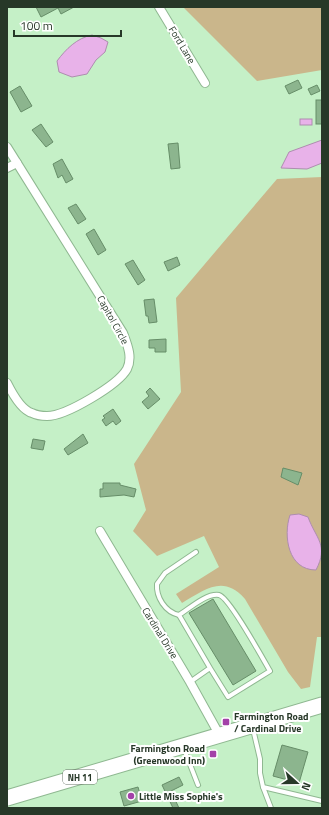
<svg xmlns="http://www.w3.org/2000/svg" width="329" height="815" font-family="'Titillium Web',sans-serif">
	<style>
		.green { fill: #cab68b }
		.water { fill: #e8b2e9; stroke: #ae8daf }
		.building { fill: #8cb58e; stroke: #668d68 }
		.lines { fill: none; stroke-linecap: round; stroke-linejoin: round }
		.lane-casing { stroke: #8fb891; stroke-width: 6 }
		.street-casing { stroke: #8fb891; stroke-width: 10 }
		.highway-casing { stroke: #8fb891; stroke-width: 17 }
		.lane { stroke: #fff; stroke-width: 4 }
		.street { stroke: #fff; stroke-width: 8 }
		.highway { stroke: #fff; stroke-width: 15 }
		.poi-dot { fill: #a341a8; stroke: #fff; stroke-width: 1.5 }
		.labels { text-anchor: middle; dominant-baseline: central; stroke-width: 4; stroke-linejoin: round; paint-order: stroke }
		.shield { fill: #fff; stroke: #687468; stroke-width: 1 }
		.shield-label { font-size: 9px; font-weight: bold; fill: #273828 }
		.street-label { font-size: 10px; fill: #273828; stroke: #fff }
		.poi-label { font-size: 10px; font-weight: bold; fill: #273828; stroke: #fff; text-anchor: start }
	</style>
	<rect width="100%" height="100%" fill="#c5f0c7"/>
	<g class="green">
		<polygon points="183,7 322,7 322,70 257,81"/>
		<path d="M322,177V637H317L310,687L301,689L288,672L245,599C223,574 205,590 182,603L176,594L219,567L204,536L157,556L133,531L146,510L134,464L181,392L176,298L277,179Z"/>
	</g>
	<g class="water">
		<path d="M92,35L101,38L108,42L105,52L96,60L87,74L72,77L59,72L57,61C66,49 77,38 92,35Z"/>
		<rect x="300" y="119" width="12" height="6"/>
		<polygon points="322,140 322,163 307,169 281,168 289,152"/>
		<path d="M299,514L308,517C316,539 329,545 316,570C288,570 283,536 290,515Z"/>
	</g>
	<g class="building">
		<polygon points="36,7 74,7 61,14 58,8 41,17"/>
		<polygon points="298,80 302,88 289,94 285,86"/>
		<polygon points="317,85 320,91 311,95 308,89"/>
		<polygon points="20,86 32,106 21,112 10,92"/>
		<rect x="316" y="100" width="6" height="24"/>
		<polygon points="41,124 53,142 46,147 32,130"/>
		<polygon points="178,143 180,168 171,169 168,144"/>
		<polygon points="62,159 73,179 66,183 62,175 58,178 53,164"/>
		<polygon points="76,204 86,219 78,224 68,208"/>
		<polygon points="94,229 106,250 98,255 86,234"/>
		<polygon points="177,257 180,265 168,271 164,262"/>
		<polygon points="133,260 145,280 138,285 125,264"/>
		<polygon points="154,299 157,322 149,323 148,316 146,316 144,300"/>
		<polygon points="166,339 166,352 155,352 155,348 149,348 149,340"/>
		<polygon points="150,388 160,399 148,409 142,402 149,396 146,392"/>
		<polygon points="113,409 121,421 116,425 113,421 106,426 102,420 105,418 103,416"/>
		<polygon points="83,434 88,443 68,455 64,449"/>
		<polygon points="33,439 45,441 43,450 31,448"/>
		<polygon points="283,468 302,473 298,485 281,477"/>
		<polygon points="103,483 120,483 120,485 136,489 134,497 124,495 100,497 100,489 103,489"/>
		<polygon points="213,599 256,671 233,685 189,613"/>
		<polygon points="282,745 308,752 299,783 273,776"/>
		<polygon points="179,777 183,785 171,791 179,808 173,808 162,785"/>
		<polygon points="138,787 142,801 124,806 120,792"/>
	</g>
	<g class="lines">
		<defs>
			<g id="lane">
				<path d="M179,615C165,612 156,597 157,584L165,573L196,552"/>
				<path d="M190,682L210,668L179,615C189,609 206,593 219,595C229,597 263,659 270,671L228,697L210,668"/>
				<polyline points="253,729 260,759 260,773 263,787 322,801"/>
				<polyline points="184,749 198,785"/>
				<polyline points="263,787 271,808"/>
			</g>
			<g id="street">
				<polyline points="159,7 205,83"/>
				<path d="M7,147L123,333C127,344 133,357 127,369C118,385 66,416 47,416C43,416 36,415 32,413C21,410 12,393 7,383"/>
				<polyline points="7,168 17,163"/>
				<polyline points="100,531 190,682 220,736"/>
			</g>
			<polyline id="highway" points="7,798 322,705"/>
		</defs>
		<use href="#lane" class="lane-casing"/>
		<use href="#street" class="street-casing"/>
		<use href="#highway" class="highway-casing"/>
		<use href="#lane" class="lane"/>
		<use href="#street" class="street"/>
		<use href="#highway" class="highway"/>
	</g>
	<g class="poi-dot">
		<rect x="222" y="718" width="8" height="8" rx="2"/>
		<rect x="209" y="750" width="8" height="8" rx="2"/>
		<circle cx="131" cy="796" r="4"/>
	</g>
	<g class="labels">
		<rect class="shield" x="63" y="770" width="34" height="14" rx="3"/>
		<g class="shield-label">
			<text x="80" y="777">NH 11</text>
		</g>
		<g class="street-label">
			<text transform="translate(182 45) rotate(59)">Ford Lane</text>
			<text transform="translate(113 320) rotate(61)">Capitol Circle</text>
			<text transform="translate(160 633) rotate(58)">Cardinal Drive</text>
		</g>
		<g class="poi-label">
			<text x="234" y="716">Farmington Road<tspan x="234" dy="12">/ Cardinal Drive</tspan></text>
			<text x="205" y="748" text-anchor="end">Farmington Road<tspan x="205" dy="12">(Greenwood Inn)</tspan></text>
			<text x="139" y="796">Little Miss Sophie's</text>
		</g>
	</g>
	<rect width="329" height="815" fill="none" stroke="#273828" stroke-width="16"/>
	<g transform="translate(297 783) rotate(111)" stroke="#ffffff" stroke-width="3" paint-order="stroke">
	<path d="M0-3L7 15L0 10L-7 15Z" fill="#273828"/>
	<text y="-6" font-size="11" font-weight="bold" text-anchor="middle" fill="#273828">N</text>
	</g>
	<path d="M14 30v6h107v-6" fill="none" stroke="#273828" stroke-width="2"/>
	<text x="20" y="30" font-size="12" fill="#273828" stroke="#ffffff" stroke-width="3" paint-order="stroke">100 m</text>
</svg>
